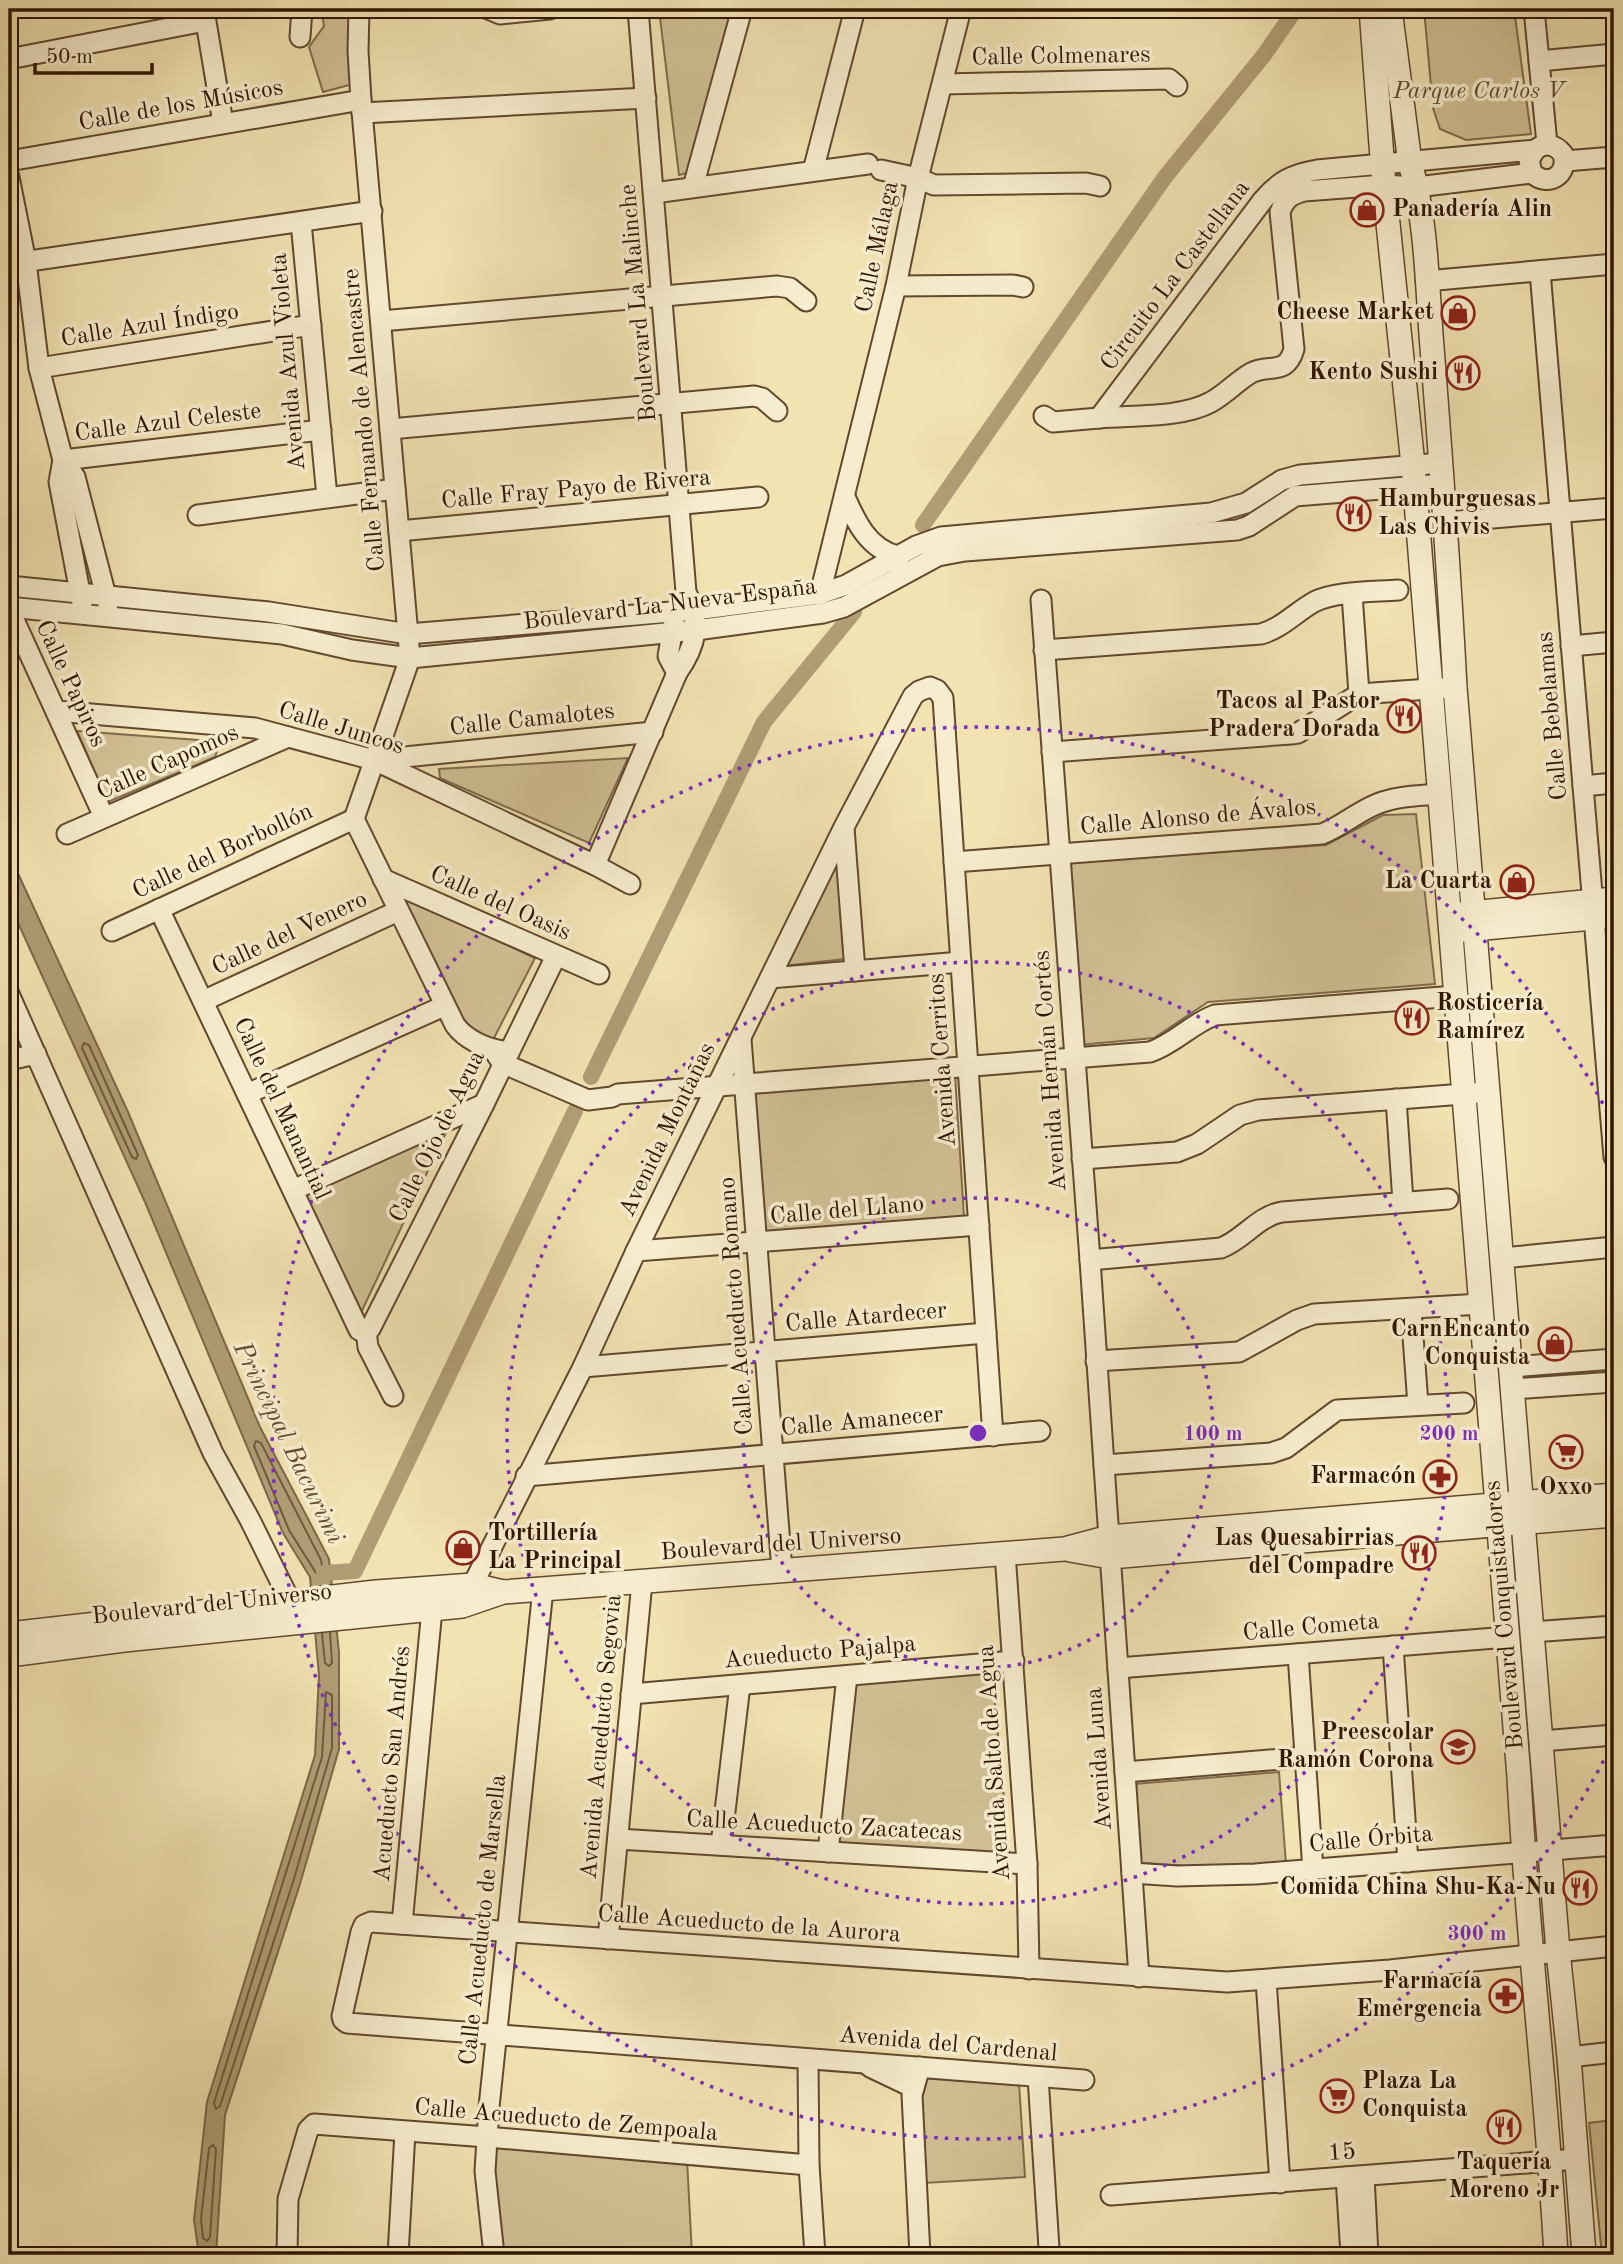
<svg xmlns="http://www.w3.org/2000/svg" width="1623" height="2264" font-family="'Old Standard TT',serif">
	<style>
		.green { fill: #d1c095; stroke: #806b4b; stroke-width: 2 }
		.water { fill: #b09d76; stroke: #7c6747; stroke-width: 2 }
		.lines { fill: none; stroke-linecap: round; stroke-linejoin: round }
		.shore { stroke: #705a3c; stroke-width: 2 }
		.canal { stroke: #b09d76; stroke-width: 16 }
		.minor-casing { stroke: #60492e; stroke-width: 23 }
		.tertiary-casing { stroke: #60492e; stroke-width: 26 }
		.minor { stroke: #f7edce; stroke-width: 19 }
		.tertiary { stroke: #f7edce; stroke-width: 23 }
		.ring { fill: none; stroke: #7b2cbf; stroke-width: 3.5; stroke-dasharray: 3.5 7 }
		.labels { text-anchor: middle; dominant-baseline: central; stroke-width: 7; stroke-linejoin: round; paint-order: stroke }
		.street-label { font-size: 24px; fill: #2f1601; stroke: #f7edce }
		.park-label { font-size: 24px; font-style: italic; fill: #60492d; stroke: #f7edce }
		.poi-label { font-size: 24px; font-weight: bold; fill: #2f1601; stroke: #f7edce; text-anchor: end }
		.water-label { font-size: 26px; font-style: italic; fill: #634c30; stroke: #f7edce }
		.centre { fill: #7b2cbf; stroke: #f7edce; stroke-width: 3.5 }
		.ring-label { font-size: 21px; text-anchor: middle; font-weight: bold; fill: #7b2cbf; stroke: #f7edce; stroke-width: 7; stroke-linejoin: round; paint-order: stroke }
	</style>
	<rect width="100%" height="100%" fill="#f2e3b3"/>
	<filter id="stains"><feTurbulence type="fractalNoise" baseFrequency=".00286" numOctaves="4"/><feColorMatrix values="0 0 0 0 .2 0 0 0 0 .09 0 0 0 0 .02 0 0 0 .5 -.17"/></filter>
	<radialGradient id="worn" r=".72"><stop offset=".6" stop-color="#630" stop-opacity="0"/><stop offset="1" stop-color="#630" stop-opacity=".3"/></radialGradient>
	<g class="green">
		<polygon points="321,9 353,9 353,84 323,92 309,47 324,26"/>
		<polygon points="659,9 734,9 691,172 679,175"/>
		<polygon points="1424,9 1514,9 1531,134 1466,140 1440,129 1433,108"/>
		<polygon points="77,731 212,741 218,748 215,757 108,802"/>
		<polygon points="628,758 589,843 440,778 439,769"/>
		<polygon points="1416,814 1435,984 1208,1002 1154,1038 1079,1045 1067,862 1326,845 1383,815"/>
		<polygon points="832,867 838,867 845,959 783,966"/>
		<polygon points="403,896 535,958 493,1040 458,1025"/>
		<polygon points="955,1074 964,1217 762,1233 749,1091"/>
		<polygon points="449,1126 359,1317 299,1193"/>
		<polygon points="992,1673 1010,1862 831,1845 845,1684"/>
		<polygon points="1279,1772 1286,1864 1221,1868 1127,1862 1122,1785"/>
		<polygon points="932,2075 1019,2083 1025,2177 924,2183 913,2090"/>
		<polygon points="1614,2120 1614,2255 1602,2255 1589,2123"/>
		<polygon points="481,2141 687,2159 692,2255 493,2255"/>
	</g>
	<polygon class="water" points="9,854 128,1112 260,1427 329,1559 339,1652 339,1749 300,1884 225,2115 216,2255 199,2255 194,2220 207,2102 315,1755 319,1675 310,1577 283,1533 145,1202 9,903"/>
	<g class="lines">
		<g class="shore">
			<polygon points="84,1043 89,1045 138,1155 136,1159 132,1157 82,1048"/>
			<polygon points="256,1441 261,1443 321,1560 323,1572 321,1574 316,1573 289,1530 254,1446"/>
			<polyline points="322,1633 325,1663 329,1666 332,1663 330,1633"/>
			<polygon points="326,1692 332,1695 332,1748 293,1882 220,2106 216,2109 214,2103 322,1757"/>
			<polygon points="213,2145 216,2149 210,2237 207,2241 203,2238 201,2219 209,2148"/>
		</g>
		<g class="canal">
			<polyline points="923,525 1165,177 1264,55 1296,9"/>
			<polyline points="591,1077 764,722 854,612"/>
			<polyline points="324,1573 355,1571 575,1111"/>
		</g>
		<defs>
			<g id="minor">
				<polyline points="488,9 500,14 550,9"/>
				<polyline points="1534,9 1547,144"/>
				<polyline points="204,10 223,123"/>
				<polyline points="300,37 302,9"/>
				<polyline points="14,58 205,21"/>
				<polyline points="1539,61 1614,54"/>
				<polyline points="944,84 1169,79 1177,86"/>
				<polyline points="362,113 646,98"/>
				<polyline points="9,161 361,100"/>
				<polyline points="1565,161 1614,157"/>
				<polyline points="881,170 918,178 934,185 1086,183 1100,186"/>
				<polyline points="813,171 855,9"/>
				<path d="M1532,173L1417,187L1384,185L1304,191C1290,195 1285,199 1280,212L1294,349C1286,377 1269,363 1251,373C1237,381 1226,394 1211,402C1182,418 1133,415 1099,418L1263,200C1279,181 1293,174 1317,170L1535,150C1545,142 1555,144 1563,154C1569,175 1548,188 1532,173L1529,160L1535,150"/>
				<polyline points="9,177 26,262 39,368 63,460 75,477 108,604"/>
				<polyline points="693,187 742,9"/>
				<polyline points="654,193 868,164"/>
				<polyline points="301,222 327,497"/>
				<polyline points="9,264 372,211"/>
				<polyline points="1540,271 1614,1157"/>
				<polyline points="1426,281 1614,264"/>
				<polyline points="896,286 1013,285 1023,287"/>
				<polyline points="381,321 777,286 790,288 806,301"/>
				<polyline points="39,368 311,325"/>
				<polyline points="1044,416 1053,422 1099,418"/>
				<polyline points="390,429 754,396 762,398 777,411"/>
				<polyline points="63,460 321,430"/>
				<polyline points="63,460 59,482 82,603"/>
				<path d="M845,497C856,522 868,548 897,556L898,564"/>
				<polyline points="198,515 395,489"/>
				<polyline points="1446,522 1614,508"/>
				<polyline points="399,531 758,497"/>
				<polyline points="9,586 269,612 408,634 695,610 820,594 846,585 916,546 941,537 1211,513 1246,503 1282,480 1300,475 1441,463"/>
				<polyline points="820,594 896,286 918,178 961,9"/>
				<polyline points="1352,594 1359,694"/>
				<polyline points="1041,600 1090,1260 1139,1977"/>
				<polyline points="9,607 282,634 352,650 410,658 696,630 823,613 844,607 938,556 965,551 1237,530 1249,526 1295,496 1443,484"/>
				<polyline points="9,609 104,817"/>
				<polyline points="674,622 668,656 677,673"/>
				<polyline points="1571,646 1614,642"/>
				<path d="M1044,650L1261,634C1282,628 1296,612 1314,602C1335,591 1374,592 1398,590"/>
				<polyline points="56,711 255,728 374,760 595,865 630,884"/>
				<polyline points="1052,752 1291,734 1298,733 1359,694 1444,688"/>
				<polyline points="375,760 653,732"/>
				<polyline points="1583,786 1614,783"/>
				<polyline points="354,819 410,658 361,100 358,51 359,9"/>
				<path d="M354,819L455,1025C465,1039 486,1049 503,1051"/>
				<polyline points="844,828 855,971"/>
				<polyline points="67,834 288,737"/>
				<path d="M954,862L1322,834C1342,826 1357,812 1377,804C1396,796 1418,796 1439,794"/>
				<path d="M595,865L677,673C696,646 702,623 686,592L638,9"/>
				<polyline points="383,879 599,974"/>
				<polyline points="159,909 359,1330 363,1332 370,1329 484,1104 556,956"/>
				<polyline points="112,931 354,819"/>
				<polyline points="770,978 961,962"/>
				<polyline points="9,994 213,1453 250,1520 290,1601"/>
				<polyline points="203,1001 398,911"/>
				<polyline points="741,1039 782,1571"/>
				<path d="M493,1049L502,1063L588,1100L612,1097L618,1094L1150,1052C1174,1044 1191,1024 1215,1015L1455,996"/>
				<polyline points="9,1060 36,1054"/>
				<polyline points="247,1094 444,1006"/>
				<polyline points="1396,1099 1403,1202"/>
				<polyline points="1082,1159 1177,1152 1197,1144 1240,1115 1258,1110 1489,1092"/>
				<polyline points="293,1190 484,1104"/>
				<polyline points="636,1251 979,1225"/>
				<polyline points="1503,1258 1614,1247"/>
				<path d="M1090,1260L1221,1248C1243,1240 1258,1216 1282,1212L1448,1199"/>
				<polyline points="1411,1309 1418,1405"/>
				<polyline points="366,1331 368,1347 393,1396"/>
				<polyline points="1096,1361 1239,1352 1297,1320 1314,1314 1481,1304"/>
				<polyline points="583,1367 986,1333"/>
				<polyline points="1512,1367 1614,1359"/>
				<polyline points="1513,1389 1614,1382"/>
				<polyline points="1104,1465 1271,1453 1286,1448 1337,1410 1464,1403"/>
				<polyline points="526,1476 1040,1431"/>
				<polyline points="1005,1553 1027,1864 1029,1969"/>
				<polyline points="466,1598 583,1367 636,1251 844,827 913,696 919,691 930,687 937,690 943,698 993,1436"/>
				<polyline points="1532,1632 1614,1626"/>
				<polyline points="1393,1646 1408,1862"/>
				<polyline points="1298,1654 1313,1870"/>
				<polyline points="1118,1668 1508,1637"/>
				<polyline points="631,1694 1014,1661"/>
				<polyline points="1542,1741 1614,1735"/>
				<polyline points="1125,1772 1305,1757"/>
				<polyline points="618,1839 1027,1864"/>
				<polyline points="721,1845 740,1685"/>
				<polyline points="828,1852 847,1676"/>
				<polyline points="1132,1873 1177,1876 1255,1874 1614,1845"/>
				<polyline points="402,1924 432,1609"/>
				<polyline points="608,1939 642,1582"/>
				<polyline points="1266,1980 1280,2183"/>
				<polyline points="1569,2057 1614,2052"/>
				<polyline points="808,2059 809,2165 815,2255"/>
				<polyline points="870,2067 914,2088"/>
				<polyline points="920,2067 912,2095 920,2255"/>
				<polyline points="1038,2077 1049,2248"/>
				<polyline points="1084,2080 347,2023 343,2020 342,2016 361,1932 364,1925 371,1922 1227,1982 1390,1970 1614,1946"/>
				<polyline points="1364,2176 1368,2255"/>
				<polyline points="1346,2177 1351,2255"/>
				<polyline points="1111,2195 1577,2159"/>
				<polyline points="287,2255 288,2199 308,2130 314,2124 487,2137 809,2165"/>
				<polyline points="398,2255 405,2132"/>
				<polyline points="494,2255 485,2171 489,2107 543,1589"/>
			</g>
			<g id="tertiary">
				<path d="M1371,9L1384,185L1413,465L1519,1777C1527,1936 1547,2095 1556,2255"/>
				<path d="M1390,9L1410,163C1427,220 1427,288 1432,347C1441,461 1449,574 1455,687L1558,1951L1569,2057L1584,2255"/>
				<polyline points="1461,914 1614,899"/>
				<polyline points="1463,930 1614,916"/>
				<polyline points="1070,1550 1110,1557 1614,1515"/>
				<polyline points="9,1634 376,1592 473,1585 503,1592"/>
				<polyline points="9,1655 124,1640 462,1606 503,1592 1064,1549 1109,1537 1614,1495"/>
			</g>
		</defs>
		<use href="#minor" class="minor-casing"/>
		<use href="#tertiary" class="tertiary-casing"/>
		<use href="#minor" class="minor"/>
		<use href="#tertiary" class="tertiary"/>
	</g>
	<g class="ring">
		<circle cx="978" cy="1433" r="235"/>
		<circle cx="978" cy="1433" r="471"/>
		<path d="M1613 1742A706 706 0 1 1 1613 1124"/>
	</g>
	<defs>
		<symbol id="shop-ring" viewBox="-11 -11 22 22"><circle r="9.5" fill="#f7edce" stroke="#8f2418" stroke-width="1.5"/><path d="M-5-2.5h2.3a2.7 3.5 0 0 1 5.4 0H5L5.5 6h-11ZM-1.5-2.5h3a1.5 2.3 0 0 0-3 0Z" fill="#8f2418"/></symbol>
		<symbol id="restaurant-ring" viewBox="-11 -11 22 22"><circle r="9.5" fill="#f7edce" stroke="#8f2418" stroke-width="1.5"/><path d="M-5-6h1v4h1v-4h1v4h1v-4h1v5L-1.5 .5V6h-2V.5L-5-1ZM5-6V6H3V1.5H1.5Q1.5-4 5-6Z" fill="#8f2418"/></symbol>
		<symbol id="supermarket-ring" viewBox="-11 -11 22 22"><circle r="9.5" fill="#f7edce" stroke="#8f2418" stroke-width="1.5"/><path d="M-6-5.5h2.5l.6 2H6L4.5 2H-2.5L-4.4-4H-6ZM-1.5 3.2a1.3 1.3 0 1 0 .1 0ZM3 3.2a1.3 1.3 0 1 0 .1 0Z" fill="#8f2418"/></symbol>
		<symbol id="pharmacy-ring" viewBox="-11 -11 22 22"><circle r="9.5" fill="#f7edce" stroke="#8f2418" stroke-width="1.5"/><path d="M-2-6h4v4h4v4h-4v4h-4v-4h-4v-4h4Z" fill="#8f2418"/></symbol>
		<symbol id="school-ring" viewBox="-11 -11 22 22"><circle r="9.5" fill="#f7edce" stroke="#8f2418" stroke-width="1.5"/><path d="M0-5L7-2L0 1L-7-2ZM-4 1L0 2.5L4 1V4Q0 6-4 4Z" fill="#8f2418"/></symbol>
	</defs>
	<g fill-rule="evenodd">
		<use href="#shop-ring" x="1348" y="191" width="38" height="38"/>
		<use href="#shop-ring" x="1439" y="294" width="38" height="38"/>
		<use href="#restaurant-ring" x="1444" y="354" width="38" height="38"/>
		<use href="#restaurant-ring" x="1335" y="495" width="38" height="38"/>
		<use href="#restaurant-ring" x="1385" y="697" width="38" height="38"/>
		<use href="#shop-ring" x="1498" y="863" width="38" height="38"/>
		<use href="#restaurant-ring" x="1393" y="999" width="38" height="38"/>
		<use href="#shop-ring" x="1536" y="1325" width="38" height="38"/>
		<use href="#supermarket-ring" x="1547" y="1433" width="38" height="38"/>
		<use href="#pharmacy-ring" x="1421" y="1458" width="38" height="38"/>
		<use href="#shop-ring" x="444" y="1529" width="38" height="38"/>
		<use href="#restaurant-ring" x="1400" y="1534" width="38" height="38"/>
		<use href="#school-ring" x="1439" y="1728" width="38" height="38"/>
		<use href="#restaurant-ring" x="1561" y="1869" width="38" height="38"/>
		<use href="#pharmacy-ring" x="1487" y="1977" width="38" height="38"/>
		<use href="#supermarket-ring" x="1318" y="2077" width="38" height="38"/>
		<use href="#restaurant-ring" x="1485" y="2108" width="38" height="38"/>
	</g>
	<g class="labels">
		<g class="street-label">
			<text transform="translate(1061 57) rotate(-1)">Calle Colmenares</text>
			<text transform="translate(181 106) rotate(-10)">Calle de los Músicos</text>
			<text transform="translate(878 247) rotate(-78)">Calle Málaga</text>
			<text transform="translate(1176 276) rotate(-53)">Circuito La Castellana</text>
			<text transform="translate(639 303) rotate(-95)">Boulevard La Malinche</text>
			<text transform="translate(150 326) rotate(-9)">Calle Azul Índigo</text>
			<text transform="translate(289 362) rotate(-95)">Avenida Azul Violeta</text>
			<text transform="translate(365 420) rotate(-95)">Calle Fernando de Alencastre</text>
			<text transform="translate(168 423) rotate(-7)">Calle Azul Celeste</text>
			<text transform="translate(576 490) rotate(-5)">Calle Fray Payo de Rivera</text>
			<text transform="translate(670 605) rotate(-7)">Boulevard La Nueva España</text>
			<text transform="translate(70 684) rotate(65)">Calle Papiros</text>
			<text transform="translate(1553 716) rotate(-95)">Calle Bebelamas</text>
			<text transform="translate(532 720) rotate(-6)">Calle Camalotes</text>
			<text transform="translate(341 729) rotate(17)">Calle Juncos</text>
			<text transform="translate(168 763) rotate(-24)">Calle Capomos</text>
			<text transform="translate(1198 818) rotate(-5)">Calle Alonso de Ávalos</text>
			<text transform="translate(223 852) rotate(-25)">Calle del Borbollón</text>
			<text transform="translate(500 904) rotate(24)">Calle del Oasis</text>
			<text transform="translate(290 934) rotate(-25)">Calle del Venero</text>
			<text transform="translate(943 1060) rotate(-94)">Avenida Cerritos</text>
			<text transform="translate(1051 1071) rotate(-94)">Avenida Hernán Cortés</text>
			<text transform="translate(281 1109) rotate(65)">Calle del Manantial</text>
			<text transform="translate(668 1130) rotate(-64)">Avenida Montañas</text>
			<text transform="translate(438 1137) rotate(-64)">Calle Ojo de Agua</text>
			<text transform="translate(847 1211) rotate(-5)">Calle del Llano</text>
			<text transform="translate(737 1306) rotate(-94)">Calle Acueducto Romano</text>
			<text transform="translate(866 1318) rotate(-5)">Calle Atardecer</text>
			<text transform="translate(862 1422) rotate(-5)">Calle Amanecer</text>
			<text transform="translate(781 1545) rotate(-4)">Boulevard del Universo</text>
			<text transform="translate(212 1605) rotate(-6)">Boulevard del Universo</text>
			<text transform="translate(1505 1615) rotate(-95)">Boulevard Conquistadores</text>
			<text transform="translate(1311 1628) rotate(-5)">Calle Cometa</text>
			<text transform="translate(820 1653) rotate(-5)">Acueducto Pajalpa</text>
			<text transform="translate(602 1737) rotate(-85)">Avenida Acueducto Segovia</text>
			<text transform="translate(1100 1759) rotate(-94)">Avenida Luna</text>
			<text transform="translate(995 1763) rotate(-94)">Avenida Salto de Agua</text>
			<text transform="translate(393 1764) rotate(-85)">Acueducto San Andrés</text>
			<text transform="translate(824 1827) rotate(3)">Calle Acueducto Zacatecas</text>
			<text transform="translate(1371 1840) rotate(-5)">Calle Órbita</text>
			<text transform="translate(484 1920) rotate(-84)">Calle Acueducto de Marsella</text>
			<text transform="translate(749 1925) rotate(4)">Calle Acueducto de la Aurora</text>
			<text transform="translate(948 2045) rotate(5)">Avenida del Cardenal</text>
			<text transform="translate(566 2121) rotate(5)">Calle Acueducto de Zempoala</text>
			<text transform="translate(1342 2153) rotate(-4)">15</text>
		</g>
		<g class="park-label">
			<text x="1479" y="92">Parque Carlos V</text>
		</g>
		<g class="poi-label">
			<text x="1392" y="210" text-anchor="start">Panadería Alin</text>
			<text x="1434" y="313">Cheese Market</text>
			<text x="1438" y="373">Kento Sushi</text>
			<text x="1378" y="500" text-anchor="start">Hamburguesas<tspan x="1378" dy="28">Las Chivis</tspan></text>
			<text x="1380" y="702">Tacos al Pastor<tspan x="1380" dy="28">Pradera Dorada</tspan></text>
			<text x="1492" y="882">La Cuarta</text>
			<text x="1436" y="1004" text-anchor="start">Rosticería<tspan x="1436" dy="28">Ramírez</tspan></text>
			<text x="1530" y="1330">CarnEncanto<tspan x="1530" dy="28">Conquista</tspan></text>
			<text x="1416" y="1477">Farmacón</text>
			<text x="1566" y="1488" text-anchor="middle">Oxxo</text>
			<text x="488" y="1534" text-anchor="start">Tortillería<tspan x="488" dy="28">La Principal</tspan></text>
			<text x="1394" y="1539">Las Quesabirrias<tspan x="1394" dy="28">del Compadre</tspan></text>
			<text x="1434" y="1733">Preescolar<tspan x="1434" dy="28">Ramón Corona</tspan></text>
			<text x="1556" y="1888">Comida China Shu-Ka-Nu</text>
			<text x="1482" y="1982">Farmacía<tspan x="1482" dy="28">Emergencia</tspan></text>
			<text x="1362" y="2082" text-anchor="start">Plaza La<tspan x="1362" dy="28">Conquista</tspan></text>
			<text x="1504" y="2163" text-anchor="middle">Taquería<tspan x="1504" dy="28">Moreno Jr</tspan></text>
		</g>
		<g class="water-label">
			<text transform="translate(288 1443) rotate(64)">Principal Bacurimi</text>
		</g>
	</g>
	<circle cx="978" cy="1433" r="10" class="centre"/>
	<g class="ring-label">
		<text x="1213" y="1440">100 m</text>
		<text x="1449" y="1440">200 m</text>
		<text x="1477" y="1940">300 m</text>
	</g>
	<rect width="1623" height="2264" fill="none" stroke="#f2e3b3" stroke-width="35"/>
	<rect x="10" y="10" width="1602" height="2243" fill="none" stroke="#2f1601" stroke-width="3.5"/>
	<rect x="18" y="18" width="1588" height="2229" fill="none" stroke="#2f1601" stroke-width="2"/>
	<path d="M35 63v10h117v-10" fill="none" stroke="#2f1601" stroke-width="3.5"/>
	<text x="46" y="63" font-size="21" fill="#2f1601" stroke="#f7edce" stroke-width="5" paint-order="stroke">50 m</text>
	<rect width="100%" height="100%" filter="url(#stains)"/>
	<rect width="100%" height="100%" fill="url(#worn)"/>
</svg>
